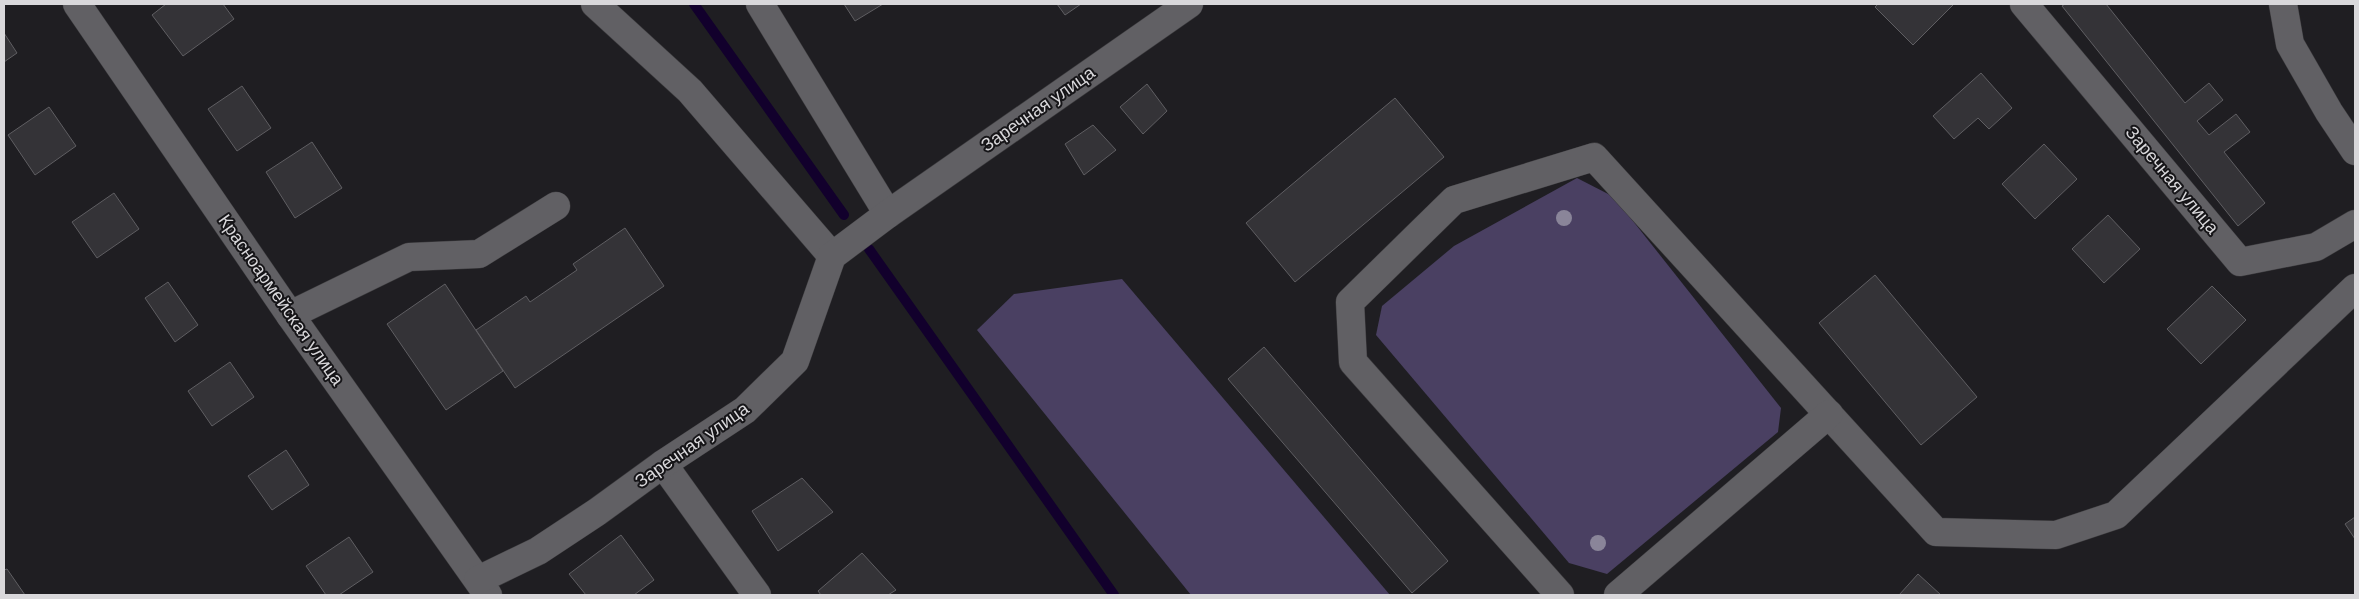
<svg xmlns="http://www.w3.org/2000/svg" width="2359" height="599" font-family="Helvetica,sans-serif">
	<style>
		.green { fill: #4a4062 }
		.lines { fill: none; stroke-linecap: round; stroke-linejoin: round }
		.stream { stroke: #12002c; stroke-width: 10 }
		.building { fill: #343337; stroke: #5f5e62 }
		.minor-casing { stroke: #3b3a3d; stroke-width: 29 }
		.minor { stroke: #616064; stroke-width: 28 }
		.tree { fill: #8a8599 }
		.labels { text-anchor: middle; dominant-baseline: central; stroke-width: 4; stroke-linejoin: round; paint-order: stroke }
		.street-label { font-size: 18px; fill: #d9d8db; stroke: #161518 }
	</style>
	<rect width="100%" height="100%" fill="#1f1e22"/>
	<g class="green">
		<polygon points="1577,178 1614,197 1781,408 1778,432 1607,574 1569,563 1376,335 1382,306 1454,246"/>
		<polygon points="1122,279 1390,595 1191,595 977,330 1014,294"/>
	</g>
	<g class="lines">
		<g class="stream">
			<polyline points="694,4 844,215"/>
			<polyline points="869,249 1114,595"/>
		</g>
	</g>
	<g class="building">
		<polygon points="166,4 223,4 234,19 183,56 152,15"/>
		<polygon points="844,4 883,4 855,21"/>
		<polygon points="1057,4 1081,4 1065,15"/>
		<polygon points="1878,4 1954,4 1913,45 1875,7"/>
		<polygon points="2065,4 2106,4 2185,103 2209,83 2223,100 2197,121 2209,135 2236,114 2250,132 2224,152 2265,203 2238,226 2062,6"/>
		<polygon points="4,33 17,53 4,62"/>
		<polygon points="1981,73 2012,108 1989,129 1978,118 1954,139 1933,116"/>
		<polygon points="1147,84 1167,111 1143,134 1120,107"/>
		<polygon points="242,86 271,128 237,151 208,109"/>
		<polygon points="1395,98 1444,157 1295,282 1246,223"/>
		<polygon points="49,107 76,146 35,175 8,135"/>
		<polygon points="1093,125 1116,150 1084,175 1065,144"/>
		<polygon points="312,142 342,188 295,218 266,172"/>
		<polygon points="2044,144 2077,179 2035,219 2002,184"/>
		<polygon points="114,193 139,229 97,258 72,222"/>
		<polygon points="2108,215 2140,249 2104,283 2072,249"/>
		<polygon points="625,228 664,286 515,388 476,330 526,296 530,302 577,270 573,264"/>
		<polygon points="1875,275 1977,397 1921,445 1819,323"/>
		<polygon points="168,282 198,325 175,342 145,298"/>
		<polygon points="445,284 503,371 446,410 387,324"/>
		<polygon points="2212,286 2246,320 2201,364 2167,329"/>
		<polygon points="1264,347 1448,561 1412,593 1228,379"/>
		<polygon points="230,362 254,397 212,426 188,391"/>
		<polygon points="286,450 309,485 272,510 248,476"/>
		<polygon points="802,478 833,512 778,551 752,511"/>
		<polygon points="2355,517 2355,539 2345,524"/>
		<polygon points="621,535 654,580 634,595 586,595 569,574"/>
		<polygon points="349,537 373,572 339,595 326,595 306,566"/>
		<polygon points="862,553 896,590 888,595 821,595 818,591"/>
		<polygon points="7,569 25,595 4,595 4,570"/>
		<polygon points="1918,574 1941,595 1899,595"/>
	</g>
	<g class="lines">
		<defs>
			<g id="minor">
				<polyline points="77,4 290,315 488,595"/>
				<polyline points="595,4 690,91 832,256"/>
				<polyline points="760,4 888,214"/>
				<polyline points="2024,4 2240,262 2316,247 2355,224"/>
				<polyline points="2283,4 2290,44 2329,112 2355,151"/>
				<polyline points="290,315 409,257 479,254 556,206"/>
				<polyline points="663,464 757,595"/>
				<polyline points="478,580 538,551 597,512 663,464 745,410 795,361 832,256 888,214 1189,4"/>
				<polyline points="1560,595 1353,362 1350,302 1454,200 1594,157 1936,532 2056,535 2116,515 2355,288"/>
				<polyline points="1618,595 1829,414"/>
			</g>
		</defs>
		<use href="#minor" class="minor-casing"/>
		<use href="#minor" class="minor"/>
	</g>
	<g class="tree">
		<circle cx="1564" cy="218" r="8"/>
		<circle cx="1598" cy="543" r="8"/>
	</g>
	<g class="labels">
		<g class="street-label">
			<text transform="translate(1038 109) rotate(-35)">Заречная улица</text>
			<text transform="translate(2172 180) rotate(50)">Заречная улица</text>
			<text transform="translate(281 300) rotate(55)">Красноармейская улица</text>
			<text transform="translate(692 445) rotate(-35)">Заречная улица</text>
		</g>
	</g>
	<rect width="2359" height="599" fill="none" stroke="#d9d8db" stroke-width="10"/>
</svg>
